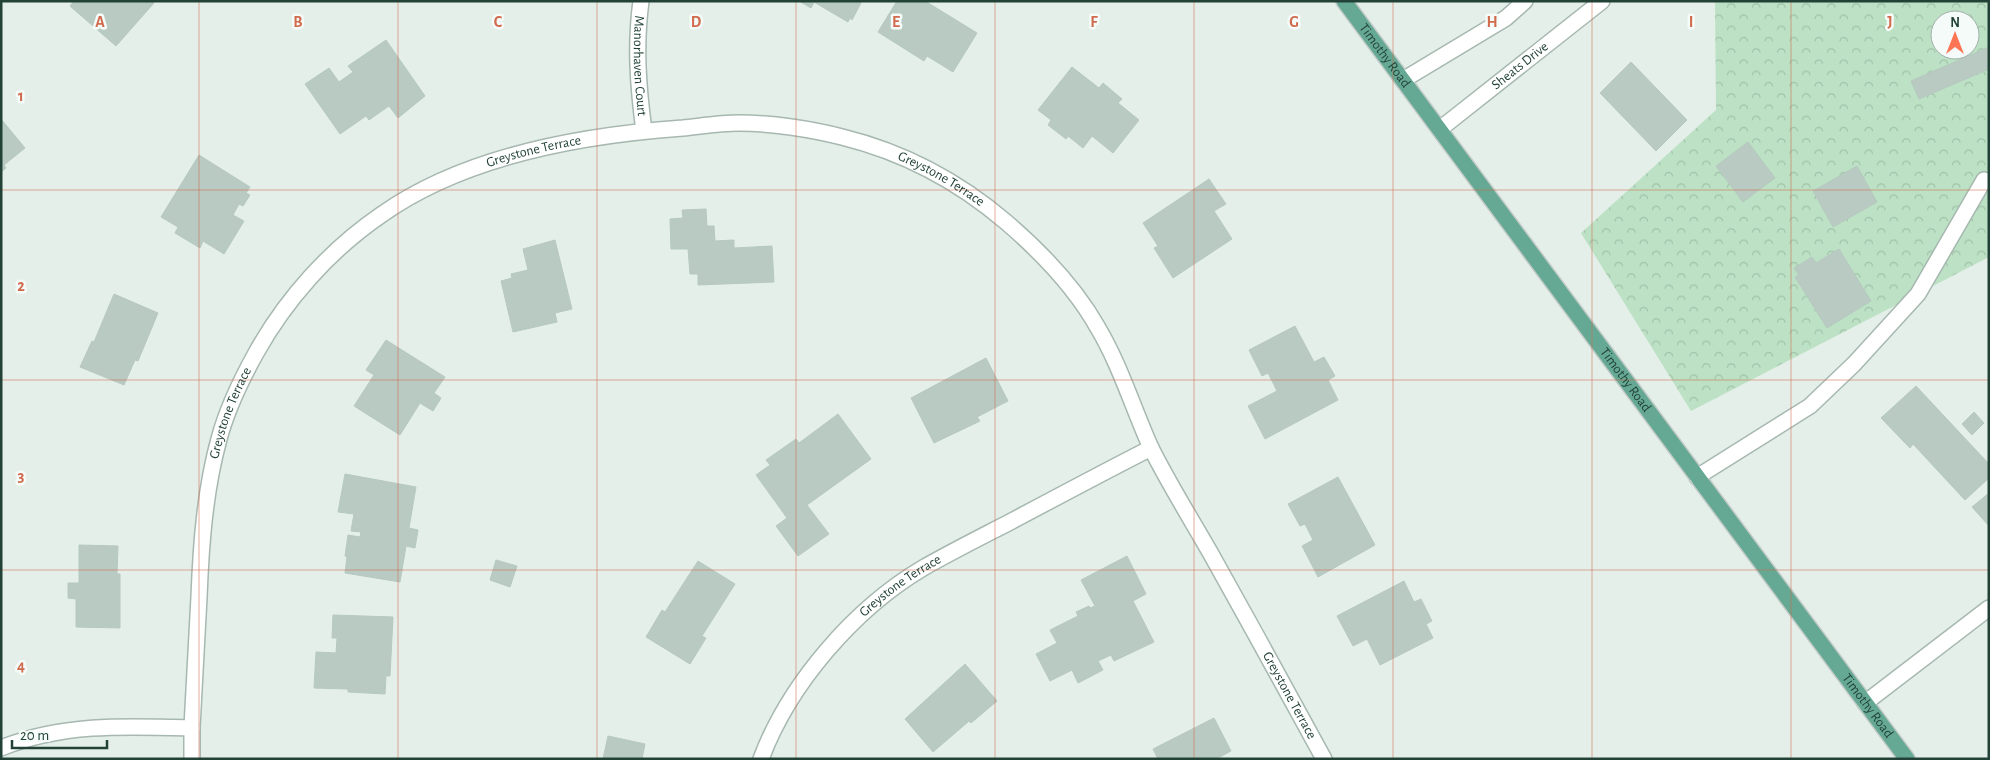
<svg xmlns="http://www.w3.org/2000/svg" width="1990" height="760" font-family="'Alegreya Sans',sans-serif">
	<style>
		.forest { fill: url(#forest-crowns); fill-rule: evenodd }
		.building { fill: #b9cac2; stroke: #b6c9c0 }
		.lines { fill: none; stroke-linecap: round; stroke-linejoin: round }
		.minor-casing { stroke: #a6b8b0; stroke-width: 18 }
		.major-casing { stroke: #c1cac7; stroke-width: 18 }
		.minor { stroke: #fff; stroke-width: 15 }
		.major { stroke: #65a893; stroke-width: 15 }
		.grid { fill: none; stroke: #d16b4e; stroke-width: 1; stroke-opacity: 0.55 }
		.labels { text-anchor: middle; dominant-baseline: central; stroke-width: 5; stroke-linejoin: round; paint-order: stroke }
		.street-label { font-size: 14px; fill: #224238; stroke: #f5fbf8 }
		.grid-label { font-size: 16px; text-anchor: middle; font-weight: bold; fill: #d16b4e; stroke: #f5fbf8; stroke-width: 5; stroke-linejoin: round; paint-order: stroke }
	</style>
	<defs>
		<pattern id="forest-crowns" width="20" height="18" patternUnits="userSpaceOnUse" patternTransform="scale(1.25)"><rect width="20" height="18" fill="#bce1c4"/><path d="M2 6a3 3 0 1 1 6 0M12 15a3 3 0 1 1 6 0" fill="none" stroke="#a1c2a9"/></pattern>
	</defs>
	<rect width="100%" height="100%" fill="#e4efe9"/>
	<path class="forest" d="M1715,1H1989V257L1691,411L1581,233L1716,110ZM1940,20H1970V50H1940Z"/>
	<g class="building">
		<polygon points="74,1 153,1 154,3 116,46 70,6"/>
		<polygon points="799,1 859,1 861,3 852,20 850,18 848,22 814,2 811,8"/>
		<polygon points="897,1 925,1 977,33 953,72 927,56 924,61 878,32"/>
		<polygon points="386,40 425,96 398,118 389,106 369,120 366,116 340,134 305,84 329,68 339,82 353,72 348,66"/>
		<polygon points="1989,47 1989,69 1919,99 1911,81"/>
		<polygon points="1631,62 1687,120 1656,151 1600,93"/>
		<polygon points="1072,67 1099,88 1103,83 1122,99 1118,103 1139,120 1113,153 1092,136 1083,148 1068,136 1066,139 1048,125 1051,120 1038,110"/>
		<polygon points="1,119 25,148 4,165 6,168 1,172"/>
		<polygon points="1748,142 1775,178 1743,202 1716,166"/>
		<polygon points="199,155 250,187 246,193 250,195 243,206 239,204 233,215 244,221 224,254 203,241 200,248 175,233 178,227 161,217"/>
		<polygon points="1857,166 1877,202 1833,227 1813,191"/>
		<polygon points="1209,179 1226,204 1214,211 1232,239 1173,278 1154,248 1158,246 1143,223"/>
		<polygon points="706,209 707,226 714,226 715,241 734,240 734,248 772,246 774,282 698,285 698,274 690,274 688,249 671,249 670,219 683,218 682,210"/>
		<polygon points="555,240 572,309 555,313 557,322 513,332 501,281 512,278 511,274 528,270 523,249"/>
		<polygon points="1839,249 1871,301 1827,328 1795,277 1799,275 1794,268 1812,257 1816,263"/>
		<polygon points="114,294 158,313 138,361 135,360 124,385 80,367 92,341 94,342"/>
		<polygon points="1295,326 1314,362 1324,357 1335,376 1328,380 1338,400 1265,439 1248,406 1277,391 1268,373 1262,376 1249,350"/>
		<polygon points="386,340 445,377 434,393 441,398 433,411 420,403 400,435 354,406 374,375 366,370"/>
		<polygon points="986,358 1008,401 977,417 980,421 934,443 911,398"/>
		<polygon points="1916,386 1989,464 1989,478 1965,500 1913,444 1910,448 1881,418"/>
		<polygon points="1974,412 1984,423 1972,435 1962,424"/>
		<polygon points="838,414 871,459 807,505 829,534 798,556 776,526 787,518 756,475 770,465 766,460 796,439 799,443"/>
		<polygon points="345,474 416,487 409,528 418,530 415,548 406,546 400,582 345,573 347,557 345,556 348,535 360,537 361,532 351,531 354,514 338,512"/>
		<polygon points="1338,477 1375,545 1318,577 1302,546 1313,540 1305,524 1300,526 1288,504"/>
		<polygon points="1989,493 1989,526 1972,507"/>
		<polygon points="79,545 118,546 117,574 120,574 120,628 76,627 76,599 68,598 68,583 79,583"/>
		<polygon points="1127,556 1146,594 1133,601 1154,642 1114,661 1111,655 1098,661 1103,670 1078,683 1072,670 1050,681 1036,654 1057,643 1050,630 1078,616 1076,612 1089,606 1090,608 1095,606 1081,580"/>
		<polygon points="496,560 517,566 510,587 490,580"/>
		<polygon points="698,561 735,584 702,636 706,638 690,664 646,637 662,610 665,612"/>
		<polygon points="1404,581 1414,602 1421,599 1432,621 1426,624 1433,638 1380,665 1367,639 1353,646 1337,616"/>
		<polygon points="333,615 393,617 390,676 386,676 385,694 348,692 348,689 314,688 316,652 336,653 337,638 332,638"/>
		<polygon points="965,664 997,701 971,723 969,721 933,752 905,719"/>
		<polygon points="1214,718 1231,751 1216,759 1158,759 1153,749"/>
		<polygon points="608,736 645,744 642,759 603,759"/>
	</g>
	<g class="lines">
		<defs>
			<g id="minor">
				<path id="s1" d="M641,1C635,46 638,86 644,131"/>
				<polyline points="1403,80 1506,18 1525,1"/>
				<path id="s2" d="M1440,129L1602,1"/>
				<polyline points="1697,477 1810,406 1854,364 1918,294 1984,180"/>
				<polyline points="1865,703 1989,608"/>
				<path d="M1,748C63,723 127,726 192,728"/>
				<path id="s3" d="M192,759V728C194,684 197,640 199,597C201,544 205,490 219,439C227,409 241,380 256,353C286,299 330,250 381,215C464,156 583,135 683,128C702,126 721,123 739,123C771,123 811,129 842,137C903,152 958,181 1006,222C1041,252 1075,287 1098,328C1120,365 1133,408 1151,448C1169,484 1191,519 1211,554C1249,622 1287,691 1324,759"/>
				<path id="s4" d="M761,759C789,684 854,609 923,568C951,552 981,537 1010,522C1057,497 1104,472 1151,448"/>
			</g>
			<g id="major">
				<path id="s5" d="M1344,1L1907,759"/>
			</g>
		</defs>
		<use href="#minor" class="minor-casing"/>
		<use href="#major" class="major-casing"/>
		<use href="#minor" class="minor"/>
		<use href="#major" class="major"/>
	</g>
	<path class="grid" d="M199,1V759M398,1V759M597,1V759M796,1V759M995,1V759M1194,1V759M1393,1V759M1592,1V759M1791,1V759M1,190H1989M1,380H1989M1,570H1989"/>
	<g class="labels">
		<g class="street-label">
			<text stroke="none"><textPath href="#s5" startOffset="68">Timothy Road</textPath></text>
			<text stroke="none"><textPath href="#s2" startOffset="102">Sheats Drive</textPath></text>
			<text stroke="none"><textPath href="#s1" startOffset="65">Manorhaven Court</textPath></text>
			<text stroke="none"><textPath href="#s3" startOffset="770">Greystone Terrace</textPath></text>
			<text stroke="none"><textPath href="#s3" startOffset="1190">Greystone Terrace</textPath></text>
			<text stroke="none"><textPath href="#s5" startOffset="472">Timothy Road</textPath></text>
			<text stroke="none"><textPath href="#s3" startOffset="350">Greystone Terrace</textPath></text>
			<text stroke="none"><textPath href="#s4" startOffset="226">Greystone Terrace</textPath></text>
			<text stroke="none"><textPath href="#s3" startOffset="1824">Greystone Terrace</textPath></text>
			<text stroke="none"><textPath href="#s5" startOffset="878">Timothy Road</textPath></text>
		</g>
	</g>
	<g class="grid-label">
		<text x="100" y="27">A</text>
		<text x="298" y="27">B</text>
		<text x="498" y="27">C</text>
		<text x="696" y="27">D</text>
		<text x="896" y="27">E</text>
		<text x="1094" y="27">F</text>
		<text x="1294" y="27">G</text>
		<text x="1492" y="27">H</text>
		<text x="1691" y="27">I</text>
		<text x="1890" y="27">J</text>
		<text x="21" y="101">1</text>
		<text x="21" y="291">2</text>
		<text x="21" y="481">3</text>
		<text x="21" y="671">4</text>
	</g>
	<rect width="1990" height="760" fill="none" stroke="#224238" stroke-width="5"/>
	<g transform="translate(1955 35)"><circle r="24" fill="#f5fbf8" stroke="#a1b1ab"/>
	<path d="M0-4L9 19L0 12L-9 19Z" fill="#fd7554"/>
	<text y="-8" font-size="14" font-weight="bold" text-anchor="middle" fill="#224238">N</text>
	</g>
	<path d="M12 740v8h95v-8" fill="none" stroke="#224238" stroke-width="2.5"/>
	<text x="20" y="740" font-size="15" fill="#224238" stroke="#f5fbf8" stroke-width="4" paint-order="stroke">20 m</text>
</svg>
